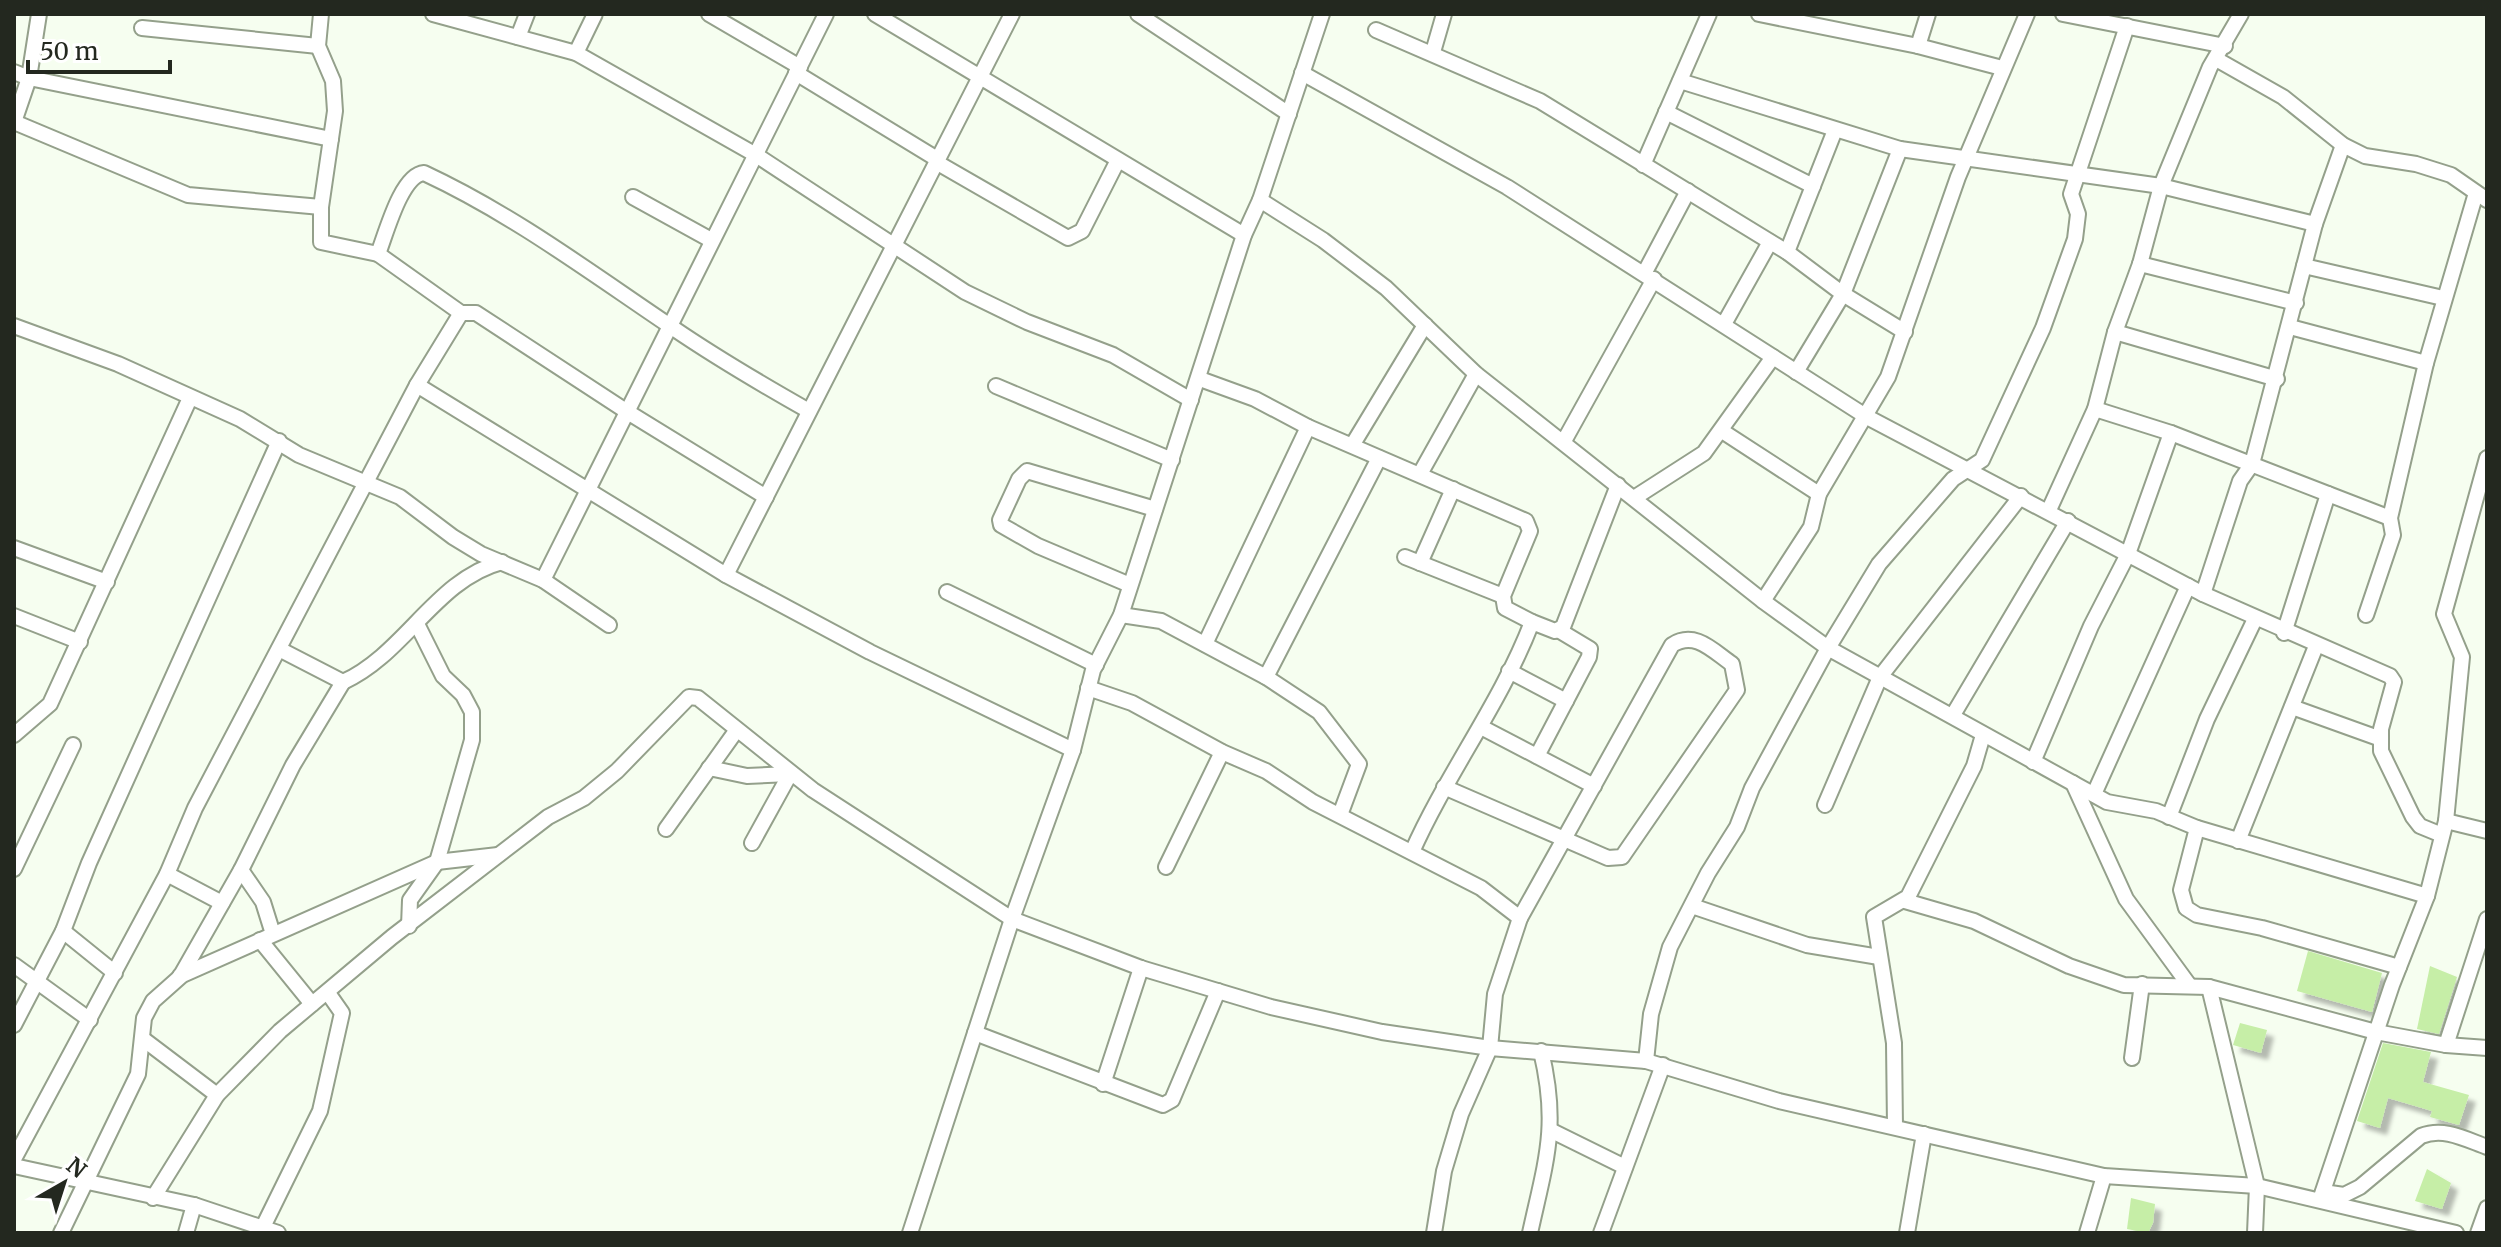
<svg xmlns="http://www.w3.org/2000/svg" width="2501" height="1247" font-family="Merriweather,serif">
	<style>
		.building { fill: #c6eea7; filter: url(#shadow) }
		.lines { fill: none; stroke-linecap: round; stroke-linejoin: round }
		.minor-casing { stroke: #94a08b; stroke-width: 18 }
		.minor { stroke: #fff; stroke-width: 14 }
	</style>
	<defs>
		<filter id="shadow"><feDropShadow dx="7" dy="7" stdDeviation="2" flood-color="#0004"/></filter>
	</defs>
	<rect width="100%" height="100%" fill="#f6fef0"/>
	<g class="building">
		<polygon points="2308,951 2382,973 2372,1012 2297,991"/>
		<polygon points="2430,966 2457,977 2439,1034 2417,1029"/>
		<polygon points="2240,1023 2267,1030 2261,1053 2233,1045"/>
		<polygon points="2383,1043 2431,1052 2423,1082 2469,1095 2459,1125 2430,1117 2432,1111 2388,1098 2380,1128 2357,1121"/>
		<polygon points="2427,1169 2451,1183 2442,1209 2415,1201"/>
		<polygon points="2131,1198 2155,1204 2153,1223 2148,1233 2127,1229"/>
	</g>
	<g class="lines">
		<defs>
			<g id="minor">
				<path d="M321,14L318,46L333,81L335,111L321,207V242L378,254C386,234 401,175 424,173C514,215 591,273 673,328C717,358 763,385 809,411"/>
				<polyline points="433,14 576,53 756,155 965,292 1027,322 1113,355 1191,400"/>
				<polyline points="709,14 800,67"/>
				<polyline points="875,14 1244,235"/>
				<polyline points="1138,14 1289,114"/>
				<polyline points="1759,14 1918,46 2002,68"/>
				<polyline points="2063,14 2225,46"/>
				<polyline points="142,28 318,46"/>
				<polyline points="1376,30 1540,101 1787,252 1843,294 1905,332"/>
				<polyline points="518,37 527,14"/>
				<polyline points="1918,46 1928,14"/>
				<polyline points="1433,52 1444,14"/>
				<polyline points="576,53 595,14"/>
				<polyline points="2216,59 2283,97 2343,145 2365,156 2416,164 2451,175 2487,200"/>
				<polyline points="14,72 29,78 331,139"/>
				<polyline points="796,73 937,159"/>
				<polyline points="1302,73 1507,187 1867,417 2203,594 2390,676 2394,682 2381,729 2381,751 2413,817 2420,826 2442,835"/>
				<polyline points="1680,81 1900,149 2161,186 2315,224"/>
				<polyline points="1666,112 1813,186"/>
				<polyline points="14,122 188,195 321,207"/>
				<polyline points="14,122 29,78 39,14"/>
				<polyline points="936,162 1068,238 1082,231 1118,160"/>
				<polyline points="1643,165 1709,14"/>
				<polyline points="633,197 711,240"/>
				<polyline points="1260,200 1323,240 1386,288 1476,374 1763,601 1828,648 2107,802 2156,811 2197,828 2427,896"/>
				<polyline points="1787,252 1835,130"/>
				<polyline points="378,254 461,313"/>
				<polyline points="2140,264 2296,303"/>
				<polyline points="2304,266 2443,298"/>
				<polyline points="1645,272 1688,191"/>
				<polyline points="1724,324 1770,242"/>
				<polyline points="14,326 118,364 240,419 299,455 400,497 453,537 481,554 543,580 609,625"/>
				<polyline points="2290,327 2426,363"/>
				<polyline points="2115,332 2277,379"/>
				<polyline points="1796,372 1843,294 1900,149"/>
				<polyline points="1200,379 1255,399 1308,427 1526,521 1530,531 1503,596 1505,608 1532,622"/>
				<polyline points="417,385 726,575 870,652 1073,750"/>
				<polyline points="996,386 1172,460"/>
				<polyline points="2095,409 2171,433 2390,518"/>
				<polyline points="1722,431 1819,494"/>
				<polyline points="1564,441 1654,279"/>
				<polyline points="1353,444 1425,325"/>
				<polyline points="1420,474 1476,374"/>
				<polyline points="1634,498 1704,453 1773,357"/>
				<polyline points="2049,510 2095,409 2115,332 2140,264 2161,186 2210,67 2241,14"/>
				<polyline points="14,548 107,582"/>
				<polyline points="1405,557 1503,596"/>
				<polyline points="1420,563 1453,489"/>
				<polyline points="726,575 1012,14"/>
				<polyline points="543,580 826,14"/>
				<polyline points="1130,585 1038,546 1001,525 1000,520 1019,479 1027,471 1155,509"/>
				<polyline points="947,592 1096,665"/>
				<polyline points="2203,594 2240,481 2252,464 2315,224 2343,145"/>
				<polyline points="1763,601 1811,527 1819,494 1888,377 1958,177 2027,14"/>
				<polyline points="1121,615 1161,621 1266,677 1319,712 1359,764 1340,815"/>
				<polyline points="2366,615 2393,535 2390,518 2426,363 2476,193"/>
				<polyline points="14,616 80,642"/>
				<polyline points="2284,633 2328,494"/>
				<polyline points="1205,644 1308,427"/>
				<path d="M279,649L343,682C405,654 436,579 502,562"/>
				<polyline points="1509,671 1566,701"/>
				<polyline points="1266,677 1379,458"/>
				<polyline points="1088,688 1132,703 1222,752 1266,771 1313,802 1481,888 1520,918 1495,994 1490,1048 1461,1114 1444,1171 1434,1233"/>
				<polyline points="2292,707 2381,739"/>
				<polyline points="1953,715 2068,521"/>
				<polyline points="1481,727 1594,786"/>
				<polyline points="14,735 50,704 190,398"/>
				<polyline points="1537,756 1589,657 1590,649 1560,631"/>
				<polyline points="2033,762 2091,626 2128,554 2171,433"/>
				<polyline points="709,768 747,776 790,774"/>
				<polyline points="2073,783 2126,899 2189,985"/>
				<path d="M1444,787L1608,858L1622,857L1737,690L1732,664C1713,651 1695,630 1672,645C1622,736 1571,827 1520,918"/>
				<polyline points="2094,794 2188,586"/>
				<polyline points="1825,805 1880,677 2021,496"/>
				<polyline points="2169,817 2207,719 2255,619"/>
				<polyline points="2446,821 2487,831"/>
				<polyline points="2197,828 2181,890 2186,908 2197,915 2262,928 2399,967"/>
				<polyline points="666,829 736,731"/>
				<polyline points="2238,841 2316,646"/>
				<polyline points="752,843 790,774"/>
				<path d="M1412,852C1447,773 1501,703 1532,622L1555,631L1563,627L1618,485"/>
				<polyline points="1166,867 1222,752"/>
				<polyline points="14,869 73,745"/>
				<polyline points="241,870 263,902 273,934"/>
				<polyline points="167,874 222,903"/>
				<polyline points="1905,901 1974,921 2069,966 2124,985 2209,987 2376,1032 2446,1045 2487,1048"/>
				<polyline points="1692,906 1807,945 1879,957"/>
				<polyline points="409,926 410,900 437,862 472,740 472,712 463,695 443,676 417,624"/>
				<polyline points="63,931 115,973"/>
				<polyline points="260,940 312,1004"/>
				<polyline points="14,965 90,1020"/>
				<polyline points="180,976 437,862 498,855"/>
				<polyline points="2209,987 2257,1186 2255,1233"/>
				<polyline points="14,1025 63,931 89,863 279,441"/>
				<polyline points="975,1033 1163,1105 1172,1100 1218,991"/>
				<polyline points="143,1039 217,1095"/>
				<polyline points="2446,1045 2487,919"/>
				<polyline points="2132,1058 2142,984"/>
				<polyline points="1646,1061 1651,1014 1670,947 1708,873 1737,827 1752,788 1828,648 1879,564 1953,479 1982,460 2043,328 2075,239 2078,214 2071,194 2127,26"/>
				<polyline points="1103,1084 1141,968"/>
				<polyline points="1895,1127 1894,1043 1874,917 1908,897 1974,766 1983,735"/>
				<polyline points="1552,1131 1625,1167"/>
				<polyline points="14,1159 167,874 195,808 417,385 461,313 476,313 626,411 766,497"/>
				<polyline points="14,1166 194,1205 278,1233"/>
				<path d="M2323,1192L2344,1195L2360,1187L2421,1136C2444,1127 2465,1139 2487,1147"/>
				<polyline points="153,1198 217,1095 280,1031 392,937 548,817 584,798 617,771 689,697 698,698 813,790 1012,919 1141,968 1271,1007 1382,1032 1490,1048 1646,1061 1779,1101 2104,1176 2257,1186 2456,1233"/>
				<polyline points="2320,1200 2392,985 2427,896 2446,821 2462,657 2444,614 2487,458"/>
				<polyline points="262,1229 320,1111 342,1013 328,993"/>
				<polyline points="61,1233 138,1074 144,1018 153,1001 180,977 241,870 293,765 343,682"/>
				<polyline points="186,1233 194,1205"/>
				<polyline points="910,1233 1012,919 1073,750 1093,670 1121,615 1244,235 1260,200 1322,14"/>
				<path d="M1530,1233C1546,1160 1559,1126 1541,1051"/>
				<polyline points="1601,1233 1663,1065"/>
				<polyline points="1907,1233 1924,1134"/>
				<polyline points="2087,1233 2104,1176"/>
				<polyline points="2478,1233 2487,1208"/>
			</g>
		</defs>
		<use href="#minor" class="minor-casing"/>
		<use href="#minor" class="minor"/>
	</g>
	<rect width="2501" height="1247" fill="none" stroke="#23281f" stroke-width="32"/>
	<g transform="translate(64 1183) rotate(39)" stroke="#ffffff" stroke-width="6" paint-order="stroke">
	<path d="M0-6L14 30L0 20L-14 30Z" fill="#23281f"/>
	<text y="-12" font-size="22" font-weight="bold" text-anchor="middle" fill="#23281f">N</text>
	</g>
	<path d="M28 60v12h142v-12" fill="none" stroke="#23281f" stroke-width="4"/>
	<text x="40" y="60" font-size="24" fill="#23281f" stroke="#ffffff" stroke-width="6" paint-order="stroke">50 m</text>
</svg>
